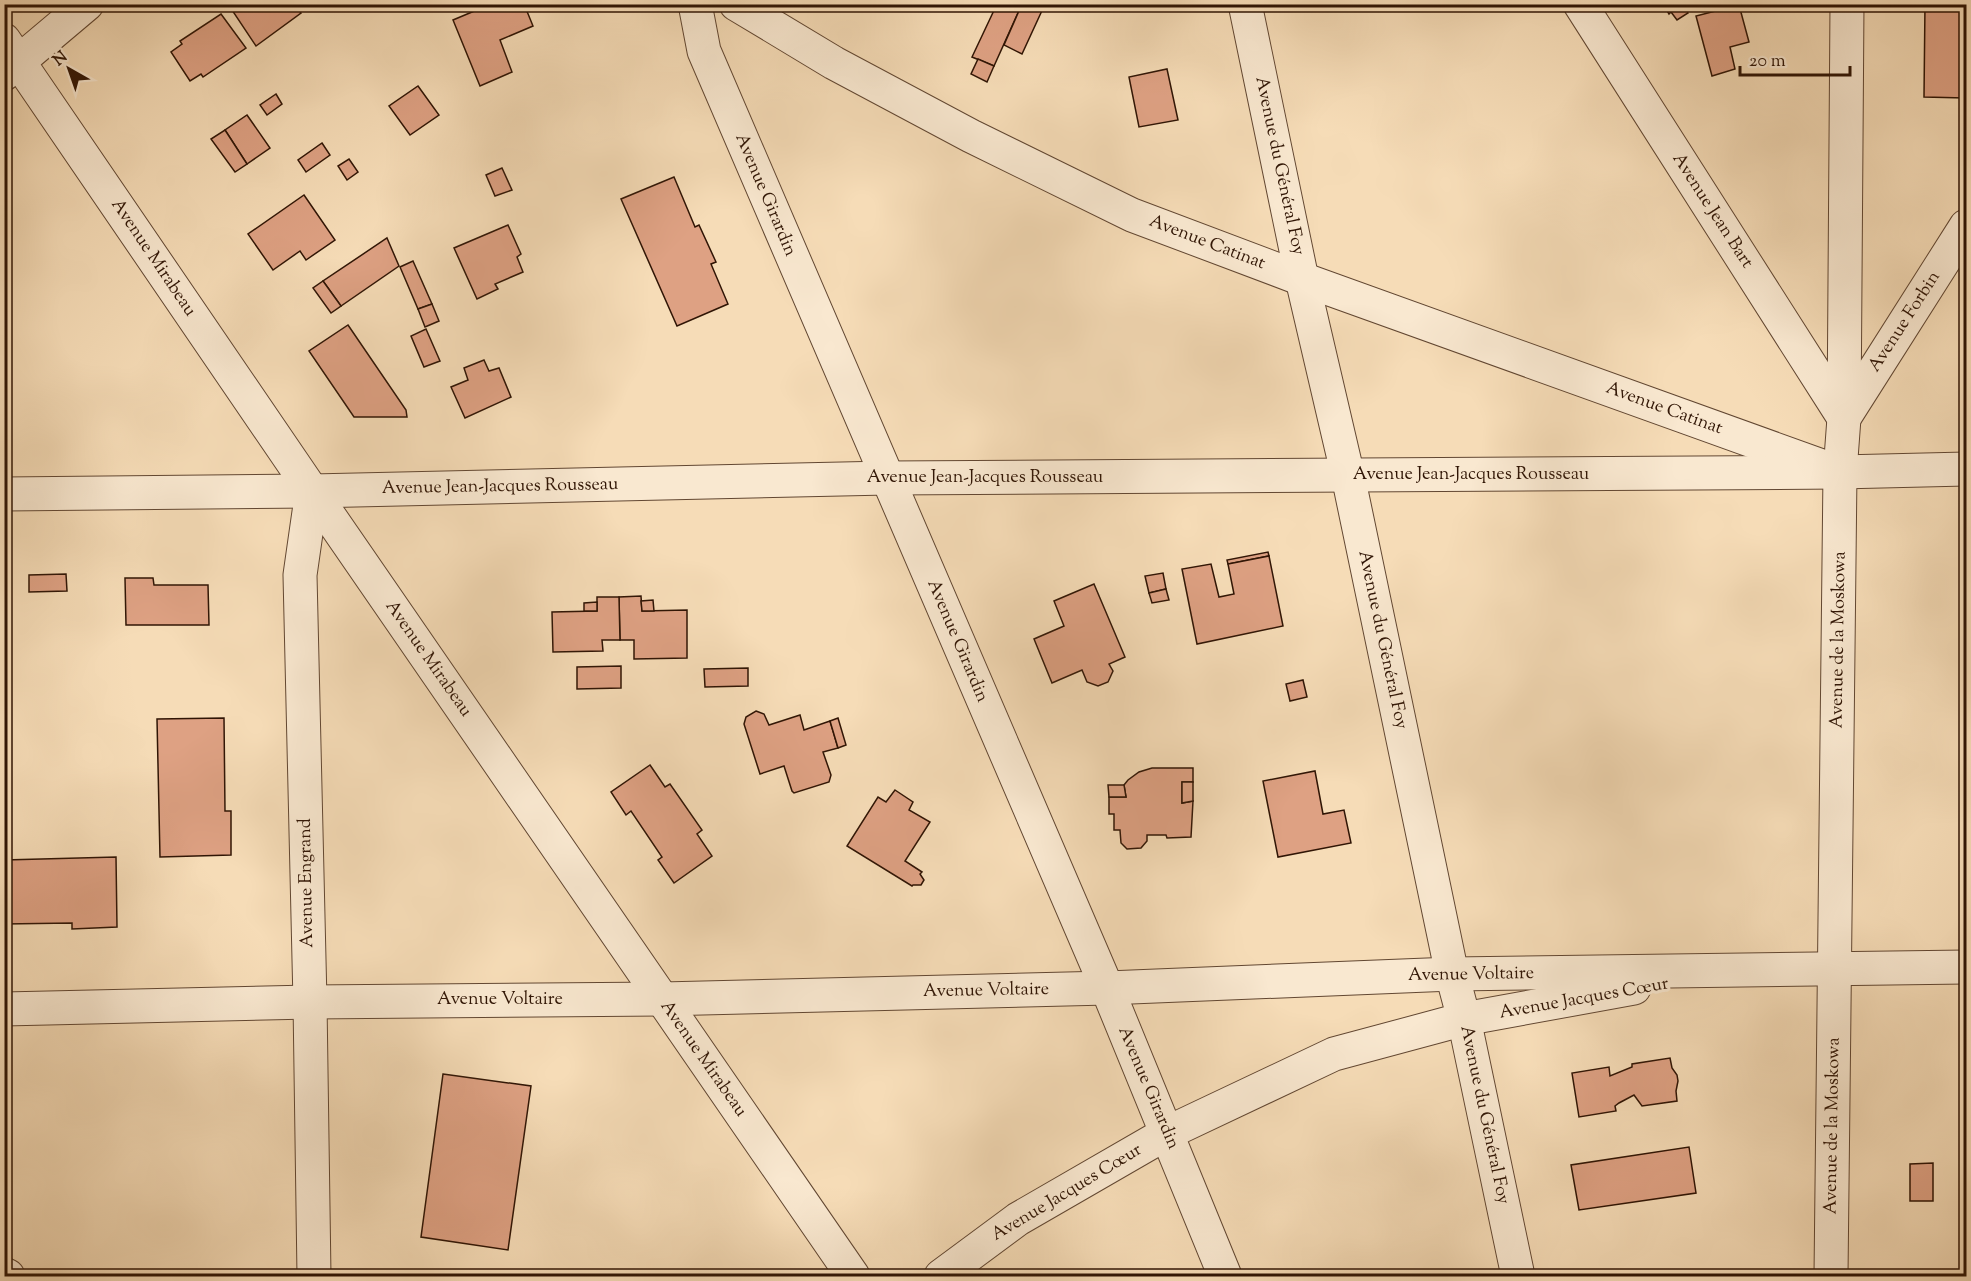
<svg xmlns="http://www.w3.org/2000/svg" width="1971" height="1281" font-family="'Sorts Mill Goudy',serif">
	<style>
		.building { fill: #dea183; stroke: #301505; stroke-width: 1.5 }
		.lines { fill: none; stroke-linecap: round; stroke-linejoin: round }
		.minor-casing { stroke: #624732; stroke-width: 35 }
		.minor { stroke: #f9e8d0; stroke-width: 33 }
		.labels { text-anchor: middle; dominant-baseline: central; stroke-width: 6; stroke-linejoin: round; paint-order: stroke }
		.street-label { font-size: 18px; fill: #301505; stroke: #f9e8d0 }
	</style>
	<rect width="100%" height="100%" fill="#f6dcb7"/>
	<filter id="stains"><feTurbulence type="fractalNoise" baseFrequency=".00333" numOctaves="4"/><feColorMatrix values="0 0 0 0 .2 0 0 0 0 .09 0 0 0 0 .02 0 0 0 .5 -.17"/></filter>
	<radialGradient id="worn" r=".72"><stop offset=".6" stop-color="#630" stop-opacity="0"/><stop offset="1" stop-color="#630" stop-opacity=".3"/></radialGradient>
	<g class="building">
		<polygon points="228,4 295,4 301,13 256,46"/>
		<polygon points="491,4 524,4 533,26 500,40 512,72 480,86 453,20"/>
		<polygon points="997,4 1022,4 994,66 972,57"/>
		<polygon points="1022,4 1045,4 1022,54 1004,45"/>
		<polygon points="1663,4 1683,4 1688,13 1677,20 1671,12 1669,14"/>
		<polygon points="1925,4 1966,4 1965,98 1924,97"/>
		<polygon points="1739,5 1749,42 1730,47 1735,69 1712,76 1696,16"/>
		<polygon points="221,14 246,48 203,77 201,74 190,81 171,52 182,44 180,41"/>
		<polygon points="978,59 994,66 987,82 971,74"/>
		<polygon points="1167,69 1178,120 1139,127 1129,77"/>
		<polygon points="418,86 439,115 410,135 389,106"/>
		<polygon points="276,94 282,104 267,115 260,105"/>
		<polygon points="247,115 270,148 247,164 225,130"/>
		<polygon points="225,130 247,164 235,172 211,139"/>
		<polygon points="322,143 330,155 306,172 298,160"/>
		<polygon points="349,159 358,172 347,180 338,166"/>
		<polygon points="502,168 512,190 495,196 486,175"/>
		<polygon points="674,177 695,227 699,225 716,262 711,264 728,304 677,326 621,199"/>
		<polygon points="304,195 335,240 306,260 300,251 273,270 248,234"/>
		<polygon points="508,225 521,254 517,257 523,272 495,284 498,289 477,299 454,248"/>
		<polygon points="387,238 399,266 341,306 323,281"/>
		<polygon points="413,261 432,304 418,309 400,267"/>
		<polygon points="323,281 341,306 331,313 313,288"/>
		<polygon points="432,304 439,321 425,327 418,309"/>
		<polygon points="348,325 406,410 407,417 354,417 309,351"/>
		<polygon points="426,329 440,361 424,367 411,336"/>
		<polygon points="484,360 489,371 499,368 511,397 465,418 451,387 468,380 464,368"/>
		<polygon points="1268,552 1269,556 1228,564 1227,560"/>
		<polygon points="1269,556 1283,626 1197,644 1182,569 1211,564 1219,597 1234,594 1228,564"/>
		<polygon points="1163,573 1166,589 1149,593 1145,576"/>
		<polygon points="66,574 67,591 29,592 29,575"/>
		<polygon points="125,578 153,578 154,585 208,585 209,625 126,625"/>
		<polygon points="1094,584 1125,657 1109,664 1113,671 1108,682 1098,686 1087,682 1082,670 1052,683 1034,639 1064,626 1054,601"/>
		<polygon points="1166,589 1169,600 1152,603 1149,593"/>
		<polygon points="641,596 642,611 687,610 687,658 634,659 634,640 620,640 619,597"/>
		<polygon points="597,597 619,597 620,640 602,640 603,651 553,652 552,612 597,611"/>
		<polygon points="653,600 654,611 642,611 641,601"/>
		<polygon points="597,602 597,611 584,611 584,603"/>
		<polygon points="621,666 621,688 577,689 577,667"/>
		<polygon points="748,668 748,686 705,687 704,669"/>
		<polygon points="1303,680 1307,697 1290,701 1286,684"/>
		<polygon points="756,711 764,714 769,725 800,715 804,730 830,721 838,748 823,752 831,775 829,782 794,793 792,791 784,766 760,774 744,724 746,717"/>
		<polygon points="224,718 225,811 231,811 231,855 160,857 157,719"/>
		<polygon points="838,718 846,745 838,748 830,721"/>
		<polygon points="650,765 665,787 670,784 702,830 697,834 712,856 674,883 658,860 662,857 631,811 626,815 611,792"/>
		<polygon points="1152,768 1193,768 1193,782 1182,782 1182,803 1193,801 1191,837 1167,838 1166,835 1147,835 1147,841 1141,848 1127,849 1121,843 1120,830 1114,830 1114,814 1109,814 1109,797 1126,797 1124,785 1128,780 1139,772"/>
		<polygon points="1315,771 1323,814 1344,810 1351,843 1278,857 1263,781"/>
		<polygon points="1182,782 1193,782 1193,801 1182,803"/>
		<polygon points="1108,785 1124,785 1126,797 1109,797"/>
		<polygon points="895,790 913,802 909,810 930,822 905,861 922,872 920,874 924,880 921,885 913,885 912,886 847,846 878,797 886,802"/>
		<polygon points="116,857 117,927 72,929 72,923 4,924 4,860"/>
		<polygon points="1670,1058 1672,1068 1677,1075 1678,1081 1676,1091 1677,1101 1642,1106 1634,1095 1619,1103 1615,1106 1616,1111 1579,1117 1572,1073 1609,1067 1610,1076 1632,1067 1632,1064"/>
		<polygon points="443,1074 531,1086 508,1250 421,1237"/>
		<polygon points="1689,1147 1696,1193 1579,1210 1571,1165"/>
		<polygon points="1933,1163 1933,1201 1910,1201 1910,1164"/>
	</g>
	<g class="lines">
		<defs>
			<g id="minor">
				<polyline points="695,4 704,51 1107,988 1225,1276"/>
				<polyline points="736,4 834,63 971,136 1132,215 1302,279 1819,465"/>
				<polyline points="1245,4 1302,279 1348,476 1452,974 1464,1019 1518,1276"/>
				<polyline points="1580,4 1844,418 1966,226"/>
				<polyline points="4,40 312,491 853,1276"/>
				<polyline points="4,74 87,4"/>
				<polyline points="312,491 300,575 310,1002 314,1276"/>
				<polyline points="4,494 312,491 887,478 1840,472 1966,469"/>
				<polyline points="4,1009 310,1002 662,999 1107,988 1452,974 1966,967"/>
				<polyline points="4,1274 8,1276"/>
				<polyline points="941,1276 1018,1219 1167,1133 1334,1054 1464,1019 1634,988"/>
				<polyline points="1831,1276 1840,472 1844,418 1847,4"/>
			</g>
		</defs>
		<use href="#minor" class="minor-casing"/>
		<use href="#minor" class="minor"/>
	</g>
	<g class="labels">
		<g class="street-label">
			<text transform="translate(1279 166) rotate(78)">Avenue du Général Foy</text>
			<text transform="translate(765 195) rotate(67)">Avenue Girardin</text>
			<text transform="translate(1712 211) rotate(57)">Avenue Jean Bart</text>
			<text transform="translate(1207 243) rotate(21)">Avenue Catinat</text>
			<text transform="translate(153 258) rotate(56)">Avenue Mirabeau</text>
			<text transform="translate(1905 322) rotate(-57)">Avenue Forbin</text>
			<text transform="translate(1664 409) rotate(20)">Avenue Catinat</text>
			<text x="1471" y="475">Avenue Jean-Jacques Rousseau</text>
			<text x="985" y="478">Avenue Jean-Jacques Rousseau</text>
			<text transform="translate(500 487) rotate(-1)">Avenue Jean-Jacques Rousseau</text>
			<text transform="translate(1382 640) rotate(78)">Avenue du Général Foy</text>
			<text transform="translate(1839 640) rotate(-89)">Avenue de la Moskowa</text>
			<text transform="translate(957 641) rotate(67)">Avenue Girardin</text>
			<text transform="translate(428 659) rotate(55)">Avenue Mirabeau</text>
			<text transform="translate(307 883) rotate(-91)">Avenue Engrand</text>
			<text transform="translate(1471 975) rotate(-1)">Avenue Voltaire</text>
			<text transform="translate(986 991) rotate(-1)">Avenue Voltaire</text>
			<text transform="translate(1584 999) rotate(-10)">Avenue Jacques Cœur</text>
			<text x="500" y="1000">Avenue Voltaire</text>
			<text transform="translate(703 1059) rotate(55)">Avenue Mirabeau</text>
			<text transform="translate(1148 1088) rotate(67)">Avenue Girardin</text>
			<text transform="translate(1484 1115) rotate(78)">Avenue du Général Foy</text>
			<text transform="translate(1833 1126) rotate(-89)">Avenue de la Moskowa</text>
			<text transform="translate(1067 1193) rotate(-31)">Avenue Jacques Cœur</text>
		</g>
	</g>
	<rect width="1971" height="1281" fill="none" stroke="#f6dcb7" stroke-width="24"/>
	<rect x="6" y="6" width="1959" height="1269" fill="none" stroke="#301505" stroke-width="3"/>
	<rect x="12" y="12" width="1947" height="1257" fill="none" stroke="#301505" stroke-width="1.5"/>
	<g transform="translate(69 69) rotate(320)" stroke="#f9e8d0" stroke-width="4.5" paint-order="stroke">
	<path d="M0-4.5L10 22L0 15L-10 22Z" fill="#301505"/>
	<text y="-9" font-size="16" font-weight="bold" text-anchor="middle" fill="#301505">N</text>
	</g>
	<path d="M1740 66v9h110v-9" fill="none" stroke="#301505" stroke-width="3"/>
	<text x="1749" y="66" font-size="18" fill="#301505" stroke="#f9e8d0" stroke-width="4.5" paint-order="stroke">20 m</text>
	<rect width="100%" height="100%" filter="url(#stains)"/>
	<rect width="100%" height="100%" fill="url(#worn)"/>
</svg>
